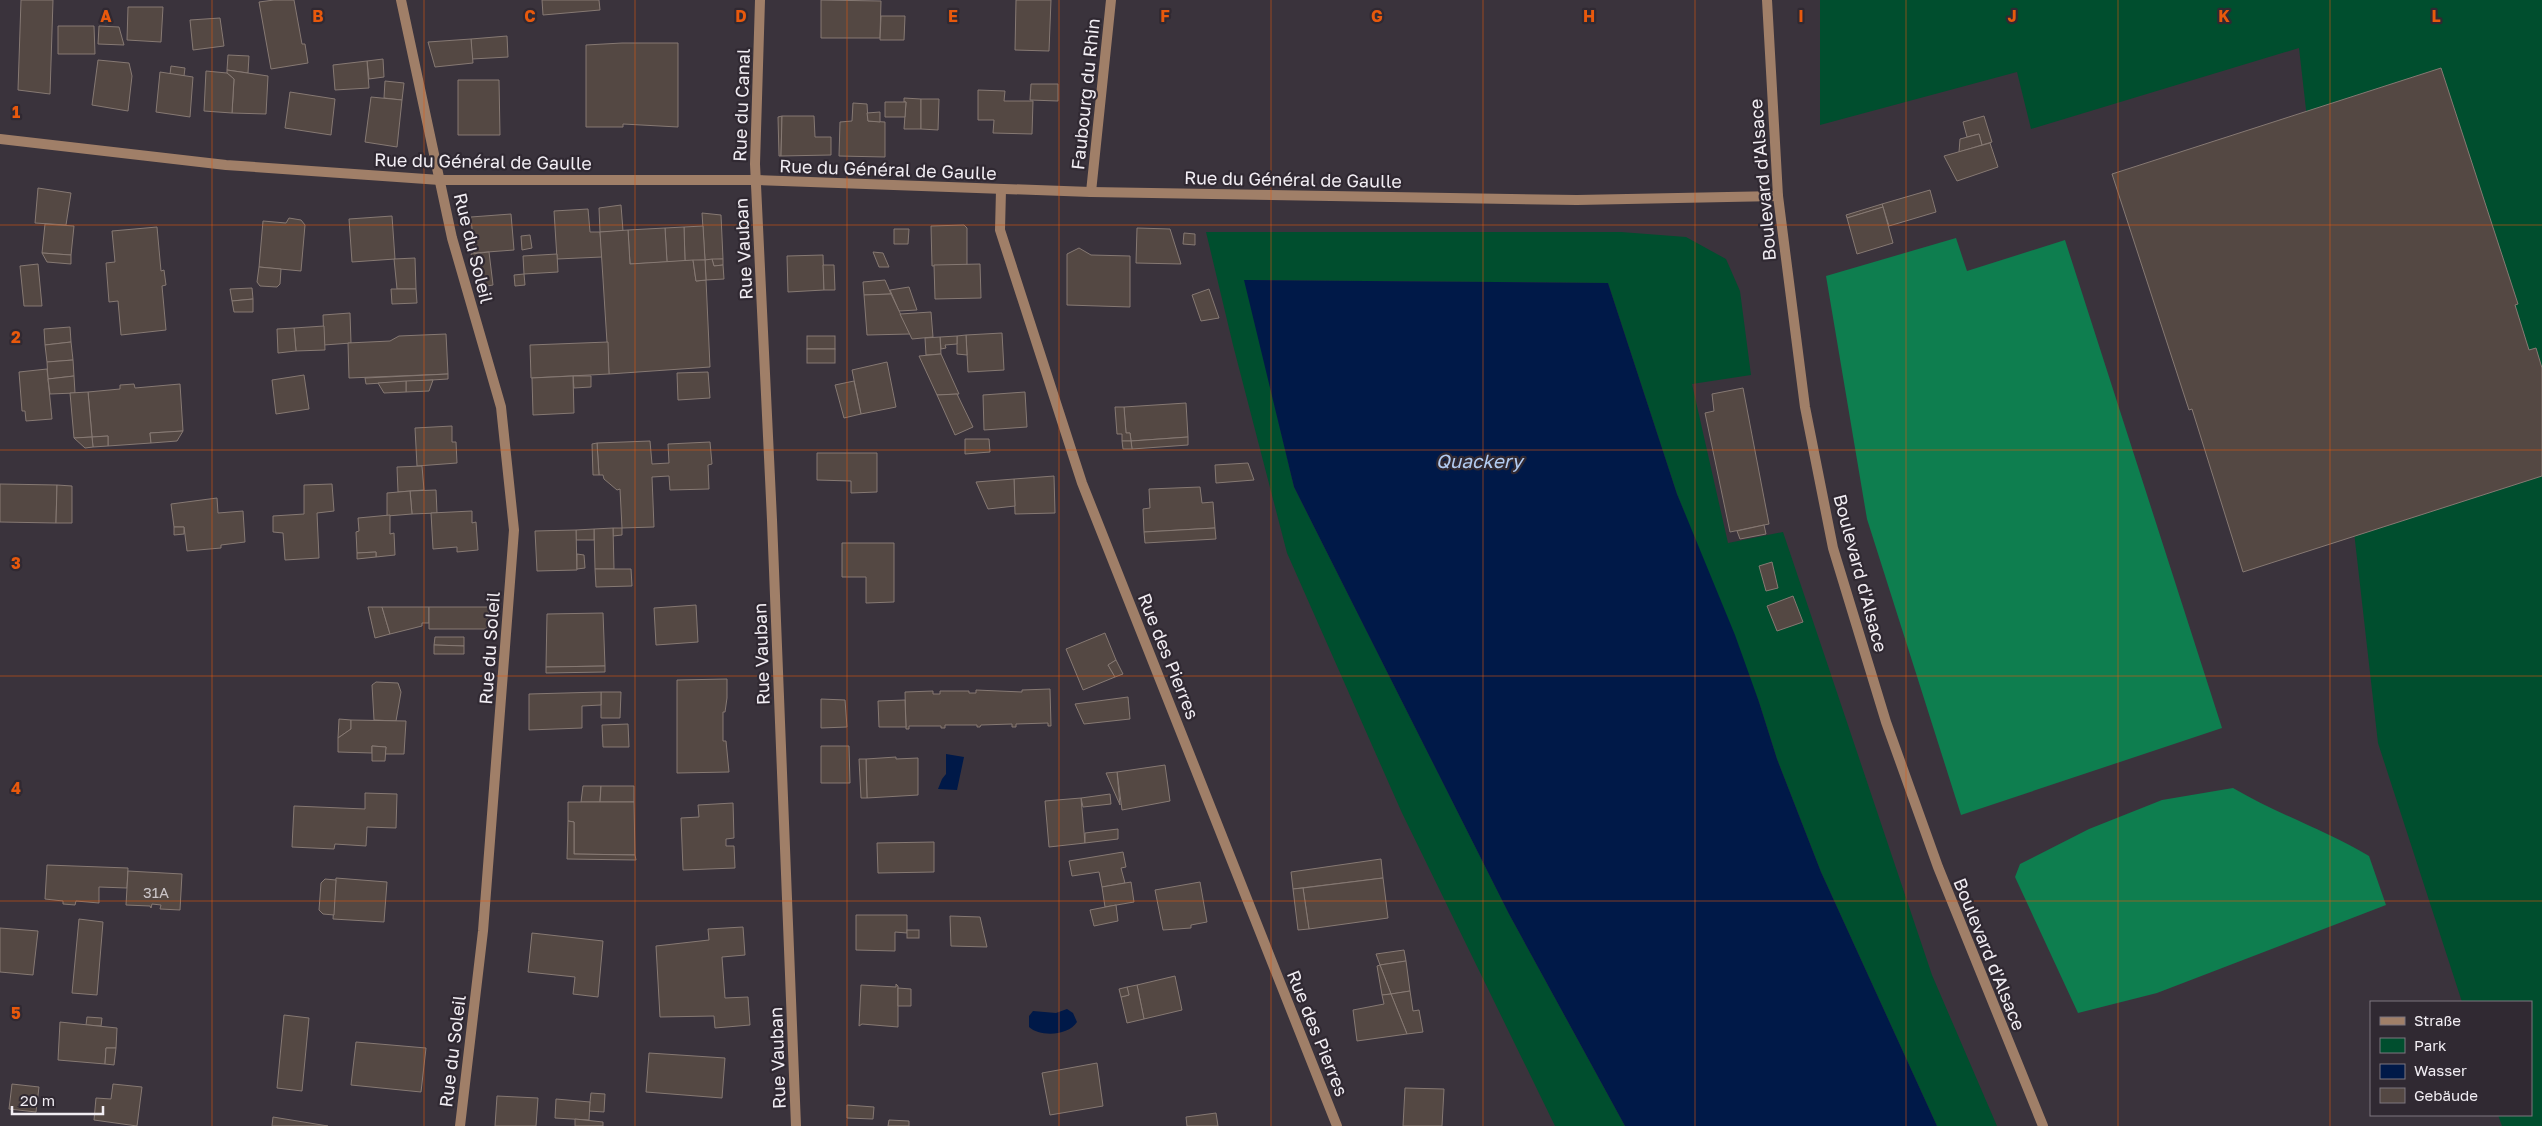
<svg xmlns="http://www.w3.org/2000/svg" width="2542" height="1126" font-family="'Golos Text',sans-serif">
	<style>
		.green { fill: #004e2e }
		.forest { fill: #0e7e4f }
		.water { fill: #001948 }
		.building { fill: #544843; stroke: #867973 }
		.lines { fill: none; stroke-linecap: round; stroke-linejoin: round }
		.minor { stroke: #a07f68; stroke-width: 10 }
		.tertiary { stroke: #a07f68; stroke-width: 10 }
		.grid { fill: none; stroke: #e8590c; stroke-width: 1; stroke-opacity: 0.55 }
		.labels { text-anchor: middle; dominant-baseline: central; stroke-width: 4.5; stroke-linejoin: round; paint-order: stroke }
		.number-label { font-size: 15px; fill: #cac4c7 }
		.street-label { font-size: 18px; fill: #f1edf3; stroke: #302932 }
		.water-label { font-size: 19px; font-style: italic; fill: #b2cbf1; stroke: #302932 }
		.grid-label { font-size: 16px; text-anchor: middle; font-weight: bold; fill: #e8590c; stroke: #302932; stroke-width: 4.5; stroke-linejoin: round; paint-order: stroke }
	</style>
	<rect width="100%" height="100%" fill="#3a333c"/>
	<g class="green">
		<polygon points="1820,0 2542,0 2542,1126 2502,1126 2498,1115 2531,1115 2531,1002 2462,1002 2378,743 2299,48 2031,129 2017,72 1820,125"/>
		<polygon points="1206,232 1621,232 1686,237 1726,259 1740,291 1751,375 1692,384 1728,543 1783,532 1932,975 1997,1126 1937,1126 1821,872 1777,759 1759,702 1677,494 1608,283 1245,280 1294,487 1509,914 1625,1126 1555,1126 1402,813 1287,553 1233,345"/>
	</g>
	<g class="forest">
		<polygon points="1956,238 1967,271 2065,240 2222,728 1961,815 1867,519 1826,276"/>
		<path d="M2233,788C2277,814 2326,830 2369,856L2386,905L2157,993L2078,1013L2015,877L2020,864L2089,829L2162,800Z"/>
	</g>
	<g class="water">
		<polygon points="1244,280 1608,283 1677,494 1735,635 1759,702 1777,759 1821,872 1937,1126 1625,1126 1509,914 1294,487"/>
		<polygon points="946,754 964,757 957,790 938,789 942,779 946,774"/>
		<path d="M1067,1009L1073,1013L1077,1022C1068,1036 1040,1037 1029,1027V1016L1033,1011L1056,1013Z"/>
	</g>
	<g class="building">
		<polygon points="21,0 53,0 50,94 18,90"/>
		<polygon points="274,0 294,0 302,44 305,44 308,63 271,69 259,2"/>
		<polygon points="542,0 599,0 600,10 543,15"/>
		<polygon points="821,0 881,1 880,38 821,38"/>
		<polygon points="1016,0 1051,0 1049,51 1015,50"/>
		<polygon points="128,7 163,7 161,42 127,40"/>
		<polygon points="881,16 905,16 904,40 880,40"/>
		<polygon points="220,18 224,46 193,50 190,20"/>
		<polygon points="58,26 94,26 95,54 58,54"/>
		<polygon points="99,26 119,27 124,45 98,44"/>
		<polygon points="507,36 508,57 472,59 471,39"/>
		<polygon points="471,39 473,63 435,67 428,42"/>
		<polygon points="622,43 678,43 678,127 623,124 623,127 586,127 586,45"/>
		<polygon points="228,55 249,56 248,73 227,70"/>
		<polygon points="383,59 384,77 369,79 367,61"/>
		<polygon points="98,60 129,63 132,76 128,111 92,105"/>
		<polygon points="367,61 369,88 335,90 333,65"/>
		<polygon points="171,66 185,68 184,76 170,74"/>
		<polygon points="2441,68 2518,304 2515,305 2529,350 2536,348 2542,368 2542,476 2243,572 2192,409 2189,410 2112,174"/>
		<polygon points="227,70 268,76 266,114 232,113 234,79 227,73"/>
		<polygon points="206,71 227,73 234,79 232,113 204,111"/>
		<polygon points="160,72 193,77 190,117 156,112"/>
		<polygon points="458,80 499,80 500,135 458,135"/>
		<polygon points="385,81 404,83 402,100 384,98"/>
		<polygon points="1031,84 1058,84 1058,101 1030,100"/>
		<polygon points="978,90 1005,91 1004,101 1033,101 1032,134 993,133 994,120 978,120"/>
		<polygon points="290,92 335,99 331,135 285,128"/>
		<polygon points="371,97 402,100 397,147 365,142"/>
		<polygon points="904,98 921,99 921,129 904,129 906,102 904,102"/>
		<polygon points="921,99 939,99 938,130 921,129"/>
		<polygon points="885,102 906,102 905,117 885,117"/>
		<polygon points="853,103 867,104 868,121 885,122 885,157 839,156 840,122 852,121"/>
		<polygon points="880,112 880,122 868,121 867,113"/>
		<polygon points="782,116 781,156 779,156 778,117"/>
		<polygon points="782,116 814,116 815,137 831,137 831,155 781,156"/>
		<polygon points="1984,116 1992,142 1982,145 1979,134 1967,137 1963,122"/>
		<polygon points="1979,134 1982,145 1959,152 1960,139"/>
		<polygon points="1990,143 1998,167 1957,181 1944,156"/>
		<polygon points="38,188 71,193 66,225 35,223"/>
		<polygon points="1930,190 1936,212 1889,226 1882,204"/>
		<polygon points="1882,204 1883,207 1847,218 1846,215"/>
		<polygon points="621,205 623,231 600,232 599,208"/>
		<polygon points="1883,207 1893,243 1857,254 1847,218"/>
		<polygon points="588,209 590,232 600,232 602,257 557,259 554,211"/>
		<polygon points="702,213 721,215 723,259 705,260"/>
		<polygon points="511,214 514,250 474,253 471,217"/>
		<polygon points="392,216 395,259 352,262 349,219"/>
		<polygon points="289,218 301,220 305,225 301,271 259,267 263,221 286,223"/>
		<polygon points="45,224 74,226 71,255 42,253"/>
		<polygon points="964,225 967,228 967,265 932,266 931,226"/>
		<polygon points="703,226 705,260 685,261 684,227"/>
		<polygon points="157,227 161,271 164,270 166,285 162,286 166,330 121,335 118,301 109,302 106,263 115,262 112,231"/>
		<polygon points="684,227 685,261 667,262 665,228"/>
		<polygon points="665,228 667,262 630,264 628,230"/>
		<polygon points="1137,228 1170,229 1181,264 1136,263"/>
		<polygon points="894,229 909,229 908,244 894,244"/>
		<polygon points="628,230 630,264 693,260 696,281 706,280 710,367 609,374 600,232"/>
		<polygon points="1184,233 1195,234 1195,245 1183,244"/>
		<polygon points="530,235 532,248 522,250 521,236"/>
		<polygon points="1079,248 1091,255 1130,256 1130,307 1067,305 1067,254"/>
		<polygon points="489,252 493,285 481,287 471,254"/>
		<polygon points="873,252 883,253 889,267 879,267"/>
		<polygon points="42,253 71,255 71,264 47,262"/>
		<polygon points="557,254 558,272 524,274 523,256"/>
		<polygon points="823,255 824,290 788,292 787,256"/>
		<polygon points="415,258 416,289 397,289 394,259"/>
		<polygon points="712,259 723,259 723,265 714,266"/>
		<polygon points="712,259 714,266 723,265 724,279 706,280 705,260"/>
		<polygon points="693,260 705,260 706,280 696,281"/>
		<polygon points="38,264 42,306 24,306 20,266"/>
		<polygon points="980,264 981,298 935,299 934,265"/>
		<polygon points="823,265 834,265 835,290 824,290"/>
		<polygon points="259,267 281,269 280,284 277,287 260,286 257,282"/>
		<polygon points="524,274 525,285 515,286 514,275"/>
		<polygon points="885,280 891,294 864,295 863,282"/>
		<polygon points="909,287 917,310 899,311 890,290"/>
		<polygon points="252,288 253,299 232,301 230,289"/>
		<polygon points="391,289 416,289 417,303 392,304"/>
		<polygon points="1209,289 1219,318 1201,321 1192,295"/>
		<polygon points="891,294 910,334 867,335 864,295"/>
		<polygon points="253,299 253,312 234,312 232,301"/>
		<polygon points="931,312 933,337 912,339 900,314"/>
		<polygon points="350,313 351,343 324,345 323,315"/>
		<polygon points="324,326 325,350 296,351 294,328"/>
		<polygon points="70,327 71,342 45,345 44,329"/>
		<polygon points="294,328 296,351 278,353 277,329"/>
		<polygon points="1002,333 1004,370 968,372 966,335"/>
		<polygon points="446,334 448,374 349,378 348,343 390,341 399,336"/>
		<polygon points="966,335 967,355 957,354 957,336"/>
		<rect x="807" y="336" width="28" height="13"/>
		<polygon points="957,336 957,344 945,345 946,348 941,349 940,337"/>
		<polygon points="940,337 941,354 926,355 925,338"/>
		<polygon points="71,342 73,360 47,362 45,345"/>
		<polygon points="608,342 609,374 531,378 530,345"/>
		<rect x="807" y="349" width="28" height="14"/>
		<polygon points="941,354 959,394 937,395 919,356"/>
		<polygon points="73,360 74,376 48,379 47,362"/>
		<polygon points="887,362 896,407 861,414 852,370"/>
		<polygon points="47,369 52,419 26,421 25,411 22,411 19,372"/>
		<polygon points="708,372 710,398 678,400 677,373"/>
		<polygon points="448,374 448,379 366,384 365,378"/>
		<polygon points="304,375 309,409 276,414 272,380"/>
		<polygon points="74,376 75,393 50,394 48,379"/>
		<polygon points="573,376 591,376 591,387 574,388"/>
		<polygon points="573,376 574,413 533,415 532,378"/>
		<polygon points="433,380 429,391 406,392 406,381"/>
		<polygon points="406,381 406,392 384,393 378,383"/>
		<polygon points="854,381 861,414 844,418 835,385"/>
		<polygon points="134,384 135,388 180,384 183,431 150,433 151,443 108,446 108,436 92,437 88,392 120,389 120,385"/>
		<polygon points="1743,388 1769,524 1730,532 1705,413 1714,411 1712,394"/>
		<polygon points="88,392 92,437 74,438 70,393"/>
		<polygon points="1025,392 1027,427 984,430 983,395"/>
		<polygon points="957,394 973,427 955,435 937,395"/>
		<polygon points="1186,403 1188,437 1131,441 1130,433 1126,433 1124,407"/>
		<polygon points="1115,407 1124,407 1126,433 1130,433 1131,441 1122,441 1122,434 1117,434"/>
		<polygon points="452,426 452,442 456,442 457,463 417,466 415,428"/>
		<polygon points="183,431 177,441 151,443 150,433"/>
		<polygon points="108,436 108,446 93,447 92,437"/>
		<polygon points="92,437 93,447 85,448 74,438"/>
		<polygon points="1188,437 1188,445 1132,449 1131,441"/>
		<polygon points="965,439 989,439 990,452 965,454"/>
		<polygon points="650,441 652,464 669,463 668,444 710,442 712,464 708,465 709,489 670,490 669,476 652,477 654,527 622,528 620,489 617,490 604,479 603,475 599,475 597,443"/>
		<polygon points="1122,441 1131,441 1132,449 1123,449"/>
		<polygon points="597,443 599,475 593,475 592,444"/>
		<polygon points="817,453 877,453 877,492 851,493 851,481 817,480"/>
		<polygon points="1248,463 1254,480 1216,483 1215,465"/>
		<polygon points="422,466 424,490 398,492 397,467"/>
		<polygon points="1054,476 1055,513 1015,514 1014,479"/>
		<polygon points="1014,479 1015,506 988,509 976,482"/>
		<polygon points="0,484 57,485 56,523 0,522"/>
		<polygon points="332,484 334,511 317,513 319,558 285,560 283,533 273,532 273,516 304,514 304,485"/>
		<polygon points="57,485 72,486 72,523 56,523"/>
		<polygon points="1200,487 1202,503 1213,502 1215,528 1144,532 1143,509 1150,508 1149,489"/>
		<polygon points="436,490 437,513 412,514 410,491"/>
		<polygon points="410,491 412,514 387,516 387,493"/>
		<polygon points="217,498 218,513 243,511 245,542 221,545 221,548 187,551 184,527 174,527 171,504"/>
		<polygon points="472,511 472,523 476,522 478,550 457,552 457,547 433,549 431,513"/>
		<polygon points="390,515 390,534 394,533 395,555 376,557 376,552 357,553 356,532 359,531 358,518"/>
		<polygon points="1764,525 1766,534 1740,539 1737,531"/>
		<polygon points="174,527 184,527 184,534 174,535"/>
		<polygon points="613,528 622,528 622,535 613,536"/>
		<polygon points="613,528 614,569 595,569 594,529"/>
		<polygon points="1215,528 1216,539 1145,543 1144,532"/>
		<polygon points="594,529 594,540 576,540 576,530"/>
		<polygon points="576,530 577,570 537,571 535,531"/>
		<polygon points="842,543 894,543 894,602 866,603 866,577 842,577"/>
		<polygon points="376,552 376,557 357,559 357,553"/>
		<polygon points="577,554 584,555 585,568 577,569"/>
		<polygon points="1772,562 1778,588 1766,591 1759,566"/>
		<polygon points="595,569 631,569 632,586 596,587"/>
		<polygon points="1793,596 1803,622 1777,631 1767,606"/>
		<polygon points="696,605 698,642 656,645 654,608"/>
		<polygon points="368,607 382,607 390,634 375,638"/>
		<polygon points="382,607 429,607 429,623 422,623 422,626 390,634"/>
		<polygon points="429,607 489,607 487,629 429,629"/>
		<polygon points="603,613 605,666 546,667 547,614"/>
		<polygon points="1105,633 1116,660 1108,665 1115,677 1083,690 1066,649"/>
		<polygon points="435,637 464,637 464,646 434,645"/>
		<polygon points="434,645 464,646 464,654 434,654"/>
		<polygon points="1116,660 1123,674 1115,677 1108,665"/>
		<polygon points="605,666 605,672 546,673 546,667"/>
		<polygon points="727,679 727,698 725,712 723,712 723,741 726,741 729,772 677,773 677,680"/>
		<polygon points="376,682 398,683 401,692 396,721 374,720 372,685"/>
		<polygon points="1050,689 1051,726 1048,726 1048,723 1016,724 1016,727 1012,727 1012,724 981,725 980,727 977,727 977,725 945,725 945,728 941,728 941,726 909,726 909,729 906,729 905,692 933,691 933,694 940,694 940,691 969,691 969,693 976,693 976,690 1022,692 1022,690"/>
		<polygon points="601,692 621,692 620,718 601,718"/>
		<polygon points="601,692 601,705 582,706 582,728 529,730 529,694"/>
		<polygon points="1128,697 1130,719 1084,724 1075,704"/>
		<polygon points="821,699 845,700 847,727 821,728"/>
		<polygon points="905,700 906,727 879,727 878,701"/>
		<polygon points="339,719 351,720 351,729 338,738"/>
		<polygon points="351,720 406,721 404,754 385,754 386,747 372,746 372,753 338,752 338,738 351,729"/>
		<polygon points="628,724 629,747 603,747 602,725"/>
		<polygon points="372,746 386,747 385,761 372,761"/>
		<polygon points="821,746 849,746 850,783 821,783"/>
		<polygon points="896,757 896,759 918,758 918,795 867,798 866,759"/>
		<polygon points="859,759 866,759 867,798 861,798"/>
		<polygon points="1165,765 1170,801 1122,810 1117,772"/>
		<polygon points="1117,772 1120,805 1106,773"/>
		<polygon points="583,786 601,786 600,802 581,802"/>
		<polygon points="601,786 634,786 634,802 600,802"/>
		<polygon points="365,793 397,794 396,828 367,827 366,846 335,844 334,849 292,847 294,806 365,809"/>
		<polygon points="1110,794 1111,804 1083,807 1081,798"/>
		<polygon points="1081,798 1085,843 1049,847 1045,801"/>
		<polygon points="568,802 634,802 635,855 574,854 574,822 568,821"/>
		<polygon points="733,803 734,838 726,839 726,846 734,846 735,868 683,870 681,818 699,817 698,805"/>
		<polygon points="568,821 574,822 574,854 635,855 636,860 567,859"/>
		<polygon points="1118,829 1118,839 1085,843 1085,833"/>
		<polygon points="934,842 934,872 878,873 877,843"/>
		<polygon points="1123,852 1126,867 1121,868 1125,883 1102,887 1099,872 1072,876 1069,861"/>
		<polygon points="1381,859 1383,878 1293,889 1291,872"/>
		<polygon points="47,865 128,868 127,888 99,887 99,903 76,901 75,905 63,904 63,901 45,899"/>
		<polygon points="128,871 182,874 180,910 160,909 161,905 152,904 151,908 150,906 126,905"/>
		<polygon points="336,878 387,882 384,922 333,919"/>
		<polygon points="1383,878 1388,918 1309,929 1303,888"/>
		<polygon points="325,879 336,880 334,915 323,914 319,910 321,883"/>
		<polygon points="1131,882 1134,902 1105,907 1102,887"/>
		<polygon points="1200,882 1207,922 1191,925 1191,928 1163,930 1155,890"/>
		<polygon points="1303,888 1309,929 1298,930 1293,889"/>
		<polygon points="1116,905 1118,921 1094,926 1090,910"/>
		<polygon points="856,915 907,915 907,933 895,932 895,951 856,950"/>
		<polygon points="950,916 980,917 987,947 951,946"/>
		<polygon points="79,919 103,922 97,995 72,993"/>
		<polygon points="743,927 745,955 722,957 725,998 748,997 750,1025 715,1028 714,1016 660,1017 656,946 709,940 708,929"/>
		<polygon points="0,928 38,931 33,975 0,972"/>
		<rect x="907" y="930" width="12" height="8"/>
		<polygon points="532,933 603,941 598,997 573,994 575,977 528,972"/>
		<polygon points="1404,950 1406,961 1380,965 1376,954"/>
		<polygon points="1406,961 1410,991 1391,994 1380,965"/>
		<polygon points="1380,965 1391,994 1382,995 1377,966"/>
		<polygon points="1175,976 1182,1010 1144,1019 1137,985"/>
		<polygon points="896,984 898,986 898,1027 862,1024 859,1026 861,985 896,987"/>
		<polygon points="1137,985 1144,1019 1127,1023 1121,997 1129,995 1127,987"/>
		<polygon points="1127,987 1129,995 1121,997 1119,989"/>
		<polygon points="898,988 911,989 911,1006 898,1006"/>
		<polygon points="1410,991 1413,1011 1419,1010 1423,1032 1407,1034 1391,994"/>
		<polygon points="1391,994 1407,1034 1357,1041 1353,1010 1384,1004 1382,995"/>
		<polygon points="284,1015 309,1018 302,1091 277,1088"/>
		<polygon points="87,1017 102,1018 101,1026 86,1025"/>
		<polygon points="60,1022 117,1028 116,1048 106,1048 105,1064 58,1060"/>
		<polygon points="356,1042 426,1048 421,1092 351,1085"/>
		<polygon points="106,1048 116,1048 114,1065 105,1064"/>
		<polygon points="649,1053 725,1058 722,1098 646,1092"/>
		<polygon points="1097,1063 1103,1106 1050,1115 1042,1073"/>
		<polygon points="12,1084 39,1087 36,1112 9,1109"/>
		<polygon points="113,1084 142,1087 137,1126 94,1120 96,1098 111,1099"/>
		<polygon points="1405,1088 1444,1089 1442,1126 1403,1126"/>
		<polygon points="591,1093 605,1094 604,1112 589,1111"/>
		<polygon points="497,1096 538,1098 536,1126 495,1126"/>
		<polygon points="556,1099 590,1102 589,1120 555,1118"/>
		<polygon points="847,1105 874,1107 873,1119 847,1118"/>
		<polygon points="1216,1113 1218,1126 1187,1126 1186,1117"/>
		<polygon points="273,1117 328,1126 272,1126"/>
		<polygon points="575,1119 603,1122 603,1126 575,1126"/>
		<polygon points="889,1120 909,1121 909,1126 888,1126"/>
	</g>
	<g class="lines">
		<g class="minor">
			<polyline points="401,0 452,238 501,407 514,530 483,931 460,1126"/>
			<polyline points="760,0 755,164 772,520 796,1126"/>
			<polyline points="1001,190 1000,230 1082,483 1337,1126"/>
			<polyline points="1091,192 1111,0"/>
		</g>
		<g class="tertiary">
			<polyline points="1767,0 1778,196 1805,407 1833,548 1886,722 1938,867 2043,1126"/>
			<polyline points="0,139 226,165 440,180 756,180 1091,192 1577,200 1778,196"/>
		</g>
	</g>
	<path class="grid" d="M212,0V1126M424,0V1126M635,0V1126M847,0V1126M1059,0V1126M1271,0V1126M1483,0V1126M1695,0V1126M1906,0V1126M2118,0V1126M2330,0V1126M0,225H2542M0,450H2542M0,676H2542M0,901H2542"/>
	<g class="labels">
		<g class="number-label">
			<text x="156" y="892">31A</text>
		</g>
		<g class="street-label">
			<text transform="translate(1085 94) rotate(-84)">Faubourg du Rhin</text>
			<text transform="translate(741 105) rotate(-88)">Rue du Canal</text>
			<text transform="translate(483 161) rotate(1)">Rue du Général de Gaulle</text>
			<text transform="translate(888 169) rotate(2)">Rue du Général de Gaulle</text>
			<text transform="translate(1293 179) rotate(1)">Rue du Général de Gaulle</text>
			<text transform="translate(1762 180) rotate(-95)">Boulevard d'Alsace</text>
			<text transform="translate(474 248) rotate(76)">Rue du Soleil</text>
			<text transform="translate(743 249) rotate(-93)">Rue Vauban</text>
			<text transform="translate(1861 573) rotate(75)">Boulevard d'Alsace</text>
			<text transform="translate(489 648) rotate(-86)">Rue du Soleil</text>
			<text transform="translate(761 654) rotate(-92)">Rue Vauban</text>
			<text transform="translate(1169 656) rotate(68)">Rue des Pierres</text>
			<text transform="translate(1990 954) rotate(68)">Boulevard d'Alsace</text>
			<text transform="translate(1318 1033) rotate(68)">Rue des Pierres</text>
			<text transform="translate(452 1051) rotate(-83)">Rue du Soleil</text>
			<text transform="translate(777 1058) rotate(-92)">Rue Vauban</text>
		</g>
		<g class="water-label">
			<text x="1479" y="460">Quackery</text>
		</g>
	</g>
	<g class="grid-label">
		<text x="106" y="22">A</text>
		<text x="318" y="22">B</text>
		<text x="530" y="22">C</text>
		<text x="741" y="22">D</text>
		<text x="953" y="22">E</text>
		<text x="1165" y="22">F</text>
		<text x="1377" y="22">G</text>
		<text x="1589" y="22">H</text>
		<text x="1801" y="22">I</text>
		<text x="2012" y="22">J</text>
		<text x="2224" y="22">K</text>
		<text x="2436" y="22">L</text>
		<text x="16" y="118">1</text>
		<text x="16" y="343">2</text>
		<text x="16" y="569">3</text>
		<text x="16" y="794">4</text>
		<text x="16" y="1019">5</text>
	</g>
	<rect x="2370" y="1001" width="162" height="115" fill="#302932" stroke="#7d777f"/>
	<rect x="2380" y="1017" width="25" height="8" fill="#a07f68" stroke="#7d777f"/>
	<text x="2414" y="1026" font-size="15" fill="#f1edf3">Straße</text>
	<rect x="2380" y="1038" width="25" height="15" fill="#004e2e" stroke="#7d777f"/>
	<text x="2414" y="1051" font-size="15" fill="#f1edf3">Park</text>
	<rect x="2380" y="1064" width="25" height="15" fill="#001948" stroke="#7d777f"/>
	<text x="2414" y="1076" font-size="15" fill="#f1edf3">Wasser</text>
	<rect x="2380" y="1088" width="25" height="15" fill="#544843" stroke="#7d777f"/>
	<text x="2414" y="1101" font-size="15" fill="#f1edf3">Gebäude</text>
	<path d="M12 1106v8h91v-8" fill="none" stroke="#f1edf3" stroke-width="2.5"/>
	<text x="20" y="1106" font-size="15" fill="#f1edf3" stroke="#302932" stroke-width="4" paint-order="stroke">20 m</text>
</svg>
